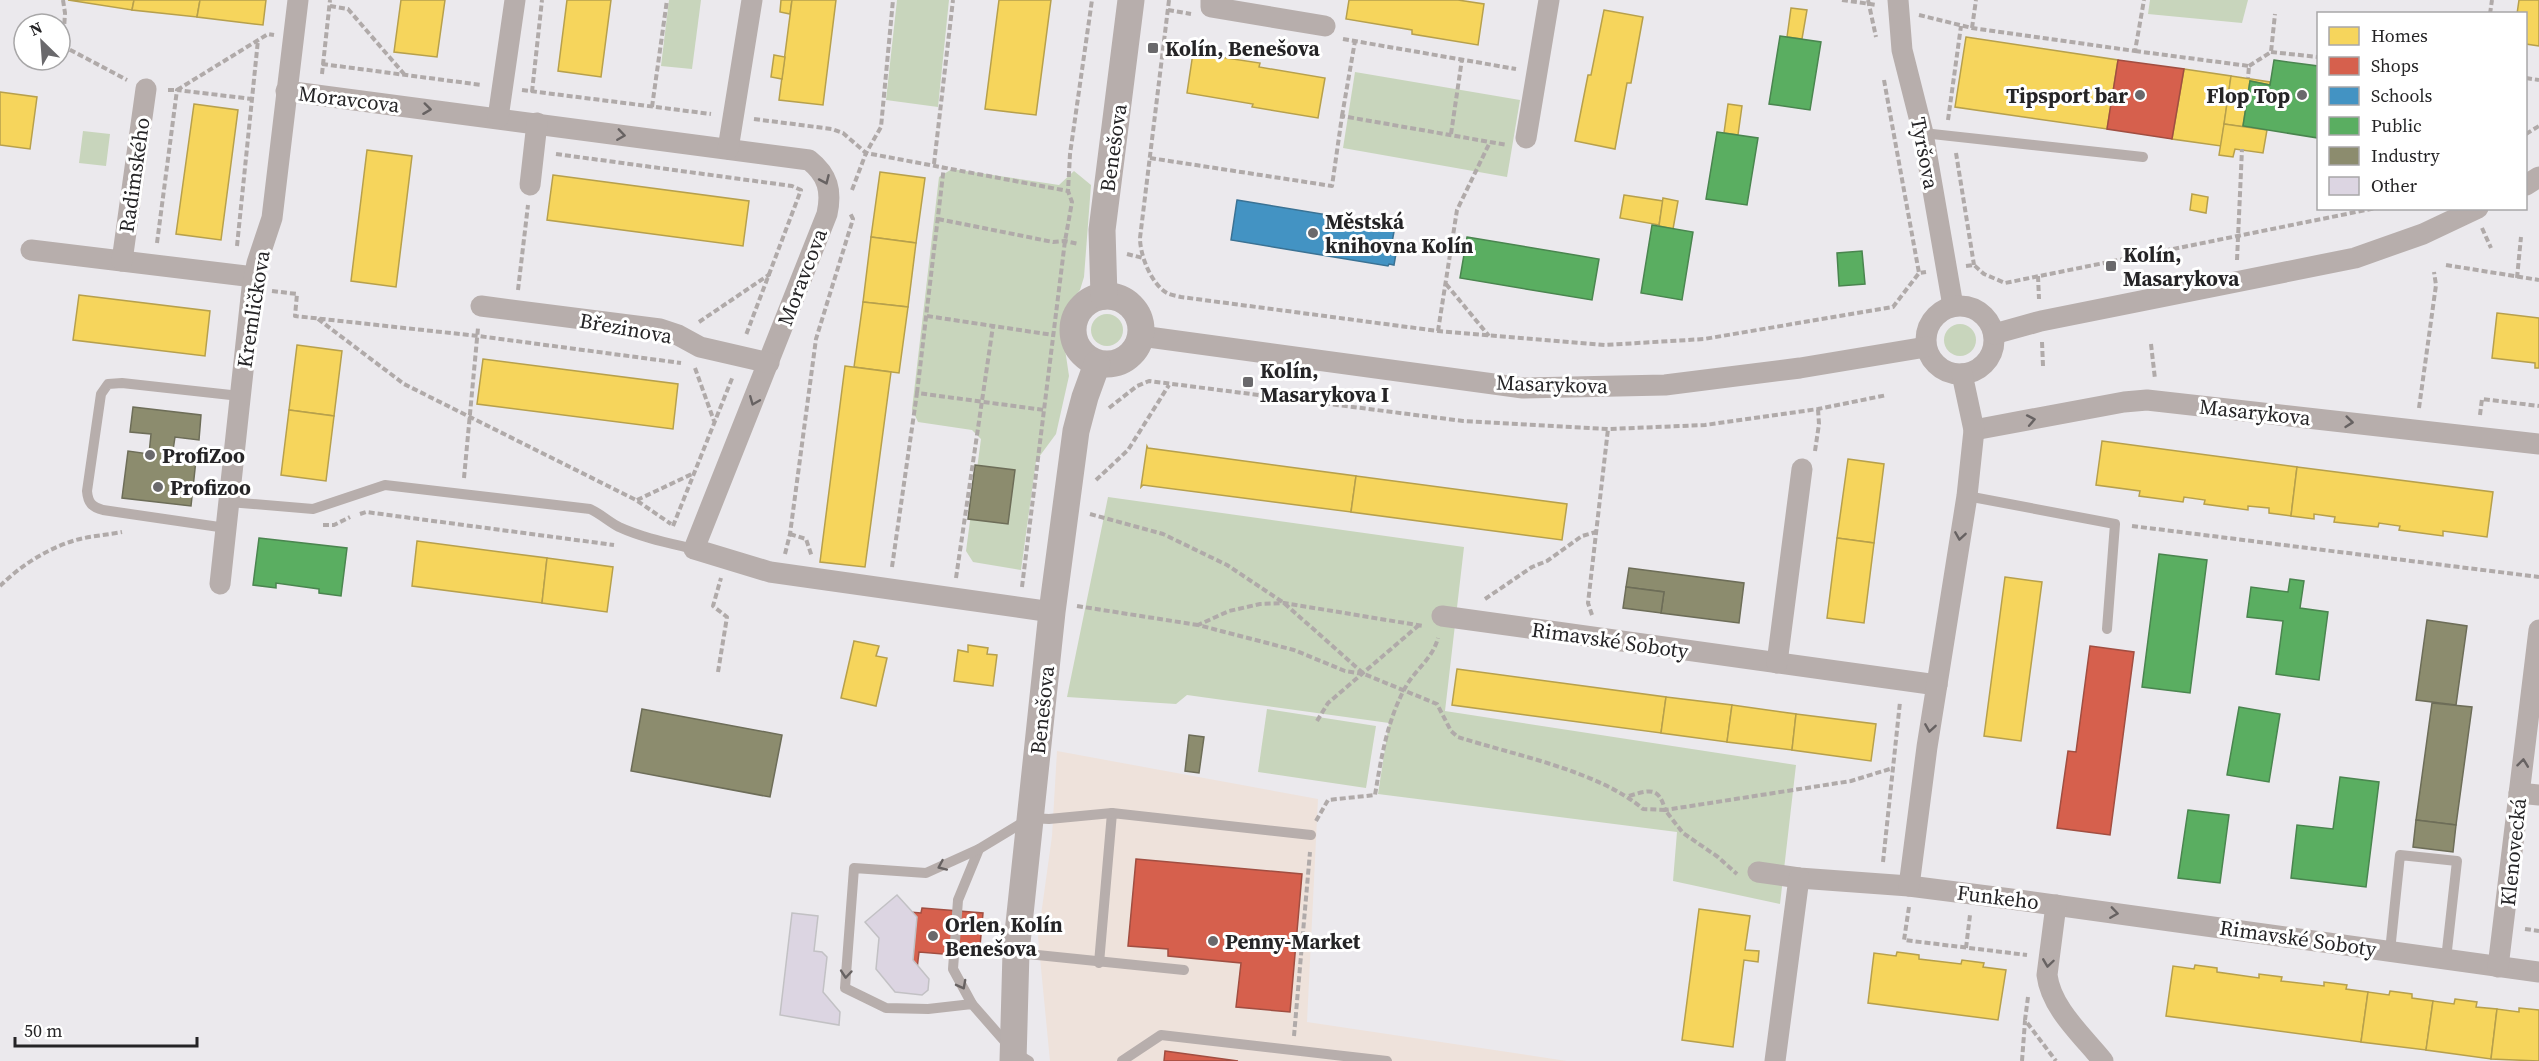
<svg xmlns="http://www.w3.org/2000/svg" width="2539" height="1061" font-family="'Source Serif 4',serif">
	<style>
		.commercial { fill: #eee2db }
		.green { fill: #c8d5bc }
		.homes { fill: #f6d55c; stroke: #b7a04c; stroke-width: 1.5 }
		.shops { fill: #d6604d; stroke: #a14e41; stroke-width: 1.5 }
		.schools { fill: #4393c3; stroke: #3a7294; stroke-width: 1.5 }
		.public { fill: #5aae61; stroke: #4a854f; stroke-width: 1.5 }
		.industry { fill: #8c8c6e; stroke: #6d6d58; stroke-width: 1.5 }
		.building { fill: #dcd5e2; stroke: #c2c1c4; stroke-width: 1.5 }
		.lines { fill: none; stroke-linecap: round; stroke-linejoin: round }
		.path { stroke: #b0aaa9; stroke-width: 4; stroke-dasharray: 6 3; stroke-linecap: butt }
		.service { stroke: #b7aeac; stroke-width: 10 }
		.minor { stroke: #b7aeac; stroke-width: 21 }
		.tertiary { stroke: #b7aeac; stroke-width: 27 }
		.oneway { stroke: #676262 }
		.poi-dot { fill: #6a696c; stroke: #fff; stroke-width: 2 }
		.labels { text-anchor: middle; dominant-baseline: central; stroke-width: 6; stroke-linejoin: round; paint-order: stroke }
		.poi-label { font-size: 21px; font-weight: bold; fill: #252426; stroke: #fff; text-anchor: start }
		.street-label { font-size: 21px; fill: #252426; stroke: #fff }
	</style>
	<rect width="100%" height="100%" fill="#ebe9ed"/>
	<polygon class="commercial" points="1057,751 1318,799 1307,1022 1567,1061 1050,1061 1038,937 1052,836"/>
	<g class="green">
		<polygon points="669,0 701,0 692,69 661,66"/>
		<polygon points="897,0 949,0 938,107 886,100"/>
		<polygon points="2150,0 2248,0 2242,23 2148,14"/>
		<polygon points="1355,72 1520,100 1507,177 1343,148"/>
		<polygon points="83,131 110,134 106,166 79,163"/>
		<polygon points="952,169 1059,185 1074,171 1091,185 1084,277 1080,290 1067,305 1061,322 1069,376 1056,434 1036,461 1021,570 973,562 966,551 981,439 972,430 918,422 912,409 939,177"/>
		<circle cx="1107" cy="330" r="16"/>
		<circle cx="1960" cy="340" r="16"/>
		<polygon points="1108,497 1464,547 1445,711 1796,765 1780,904 1673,881 1677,832 1378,794 1389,723 1187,695 1176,704 1067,697"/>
		<polygon points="1267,709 1376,726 1366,788 1258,772"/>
	</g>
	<g class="homes">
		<polygon points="68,0 134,0 132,10"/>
		<polygon points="134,0 200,0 197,17 132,10"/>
		<polygon points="200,0 266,0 263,25 197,17"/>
		<polygon points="401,0 445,0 437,57 394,52"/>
		<polygon points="567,0 611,0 601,77 558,71"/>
		<polygon points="781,0 792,0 790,14 780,12"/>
		<polygon points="792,0 836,0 823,105 779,100"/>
		<polygon points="999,0 1051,0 1036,115 985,109"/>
		<polygon points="1349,0 1458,0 1484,4 1478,45 1412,34 1412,30 1346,19"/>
		<polygon points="2519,0 2539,0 2539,46 2526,44 2526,14 2517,14"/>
		<polygon points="1791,8 1807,10 1802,39 1787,37"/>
		<polygon points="1604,10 1643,17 1631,83 1627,83 1615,149 1575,141 1588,75 1591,75"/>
		<polygon points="1966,37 2118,60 2107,129 1955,107"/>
		<polygon points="1193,53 1260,63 1259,67 1325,78 1318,118 1252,107 1253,104 1187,93"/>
		<polygon points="774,55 785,57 782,79 771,77"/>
		<polygon points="2184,69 2231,76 2221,146 2172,139"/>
		<polygon points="2231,76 2270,82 2270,85 2250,81 2243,126 2263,130 2224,124"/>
		<polygon points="0,92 37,97 30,149 0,145"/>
		<polygon points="194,104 238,110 221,240 176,234"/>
		<polygon points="1728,104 1742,106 1738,135 1724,133"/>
		<polygon points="2224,124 2267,130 2263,153 2235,149 2233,157 2219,155"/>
		<polygon points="367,150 412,156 396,287 351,281"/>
		<polygon points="880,172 925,178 916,243 871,237"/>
		<polygon points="553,175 749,201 743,246 547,220"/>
		<polygon points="2192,194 2208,197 2206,213 2190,210"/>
		<polygon points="1624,195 1663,201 1659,225 1620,218"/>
		<polygon points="1663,198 1678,201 1673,229 1659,226"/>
		<polygon points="871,237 916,243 908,307 863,302"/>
		<polygon points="79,295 210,311 205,356 73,340"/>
		<polygon points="863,302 908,307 899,373 854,367"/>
		<polygon points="2497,313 2539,318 2539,368 2535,368 2535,363 2492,358"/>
		<polygon points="297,345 342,351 334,416 289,410"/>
		<polygon points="483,359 678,384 673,429 477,404"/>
		<polygon points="845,366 891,372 865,567 820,562"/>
		<polygon points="289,410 334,416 326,481 281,475"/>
		<polygon points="2102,441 2297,467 2291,516 2269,513 2269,508 2248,506 2248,510 2204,504 2205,500 2184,497 2183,502 2139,496 2140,491 2096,485"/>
		<polygon points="1147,446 1148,448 1356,476 1351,512 1143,485 1141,487"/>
		<polygon points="1848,459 1884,464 1874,543 1837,538"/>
		<polygon points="2297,467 2493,492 2487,537 2443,531 2443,536 2399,530 2400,526 2379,523 2378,527 2334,522 2335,517 2314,514 2314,519 2291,516"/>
		<polygon points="1356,476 1567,504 1562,540 1351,512"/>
		<polygon points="1837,538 1874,543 1864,623 1827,618"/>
		<polygon points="417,541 547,558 542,603 412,586"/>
		<polygon points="547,558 613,567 607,612 542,603"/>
		<polygon points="2005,577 2042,582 2021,741 1984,736"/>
		<polygon points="854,641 879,646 876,656 887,658 876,706 841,698"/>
		<polygon points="968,645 988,648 987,654 997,655 993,686 954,681 958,650 968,652"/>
		<polygon points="1457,669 1666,697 1661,733 1452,705"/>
		<polygon points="1666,697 1732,705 1727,742 1661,733"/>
		<polygon points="1732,705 1796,714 1792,750 1727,742"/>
		<polygon points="1796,714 1876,724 1871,761 1792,750"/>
		<polygon points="1699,909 1750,916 1745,950 1759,951 1758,962 1744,960 1733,1047 1682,1040"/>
		<polygon points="1897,952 1919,955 1919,959 1961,964 1962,960 1984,963 1983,967 2006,970 1998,1020 1868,1003 1874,953 1896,956"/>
		<polygon points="2195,965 2217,968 2217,972 2259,978 2259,974 2282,977 2281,981 2324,986 2324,982 2347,985 2346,989 2368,992 2361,1042 2166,1016 2173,966 2194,969"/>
		<polygon points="2390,991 2412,994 2412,998 2433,1001 2426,1050 2361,1042 2368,992 2389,995"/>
		<polygon points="2455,999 2477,1002 2476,1007 2497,1009 2491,1059 2426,1050 2433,1001 2454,1004"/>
		<polygon points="2519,1008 2539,1010 2539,1061 2491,1059 2497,1009 2519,1012"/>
	</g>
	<g class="shops">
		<polygon points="2118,60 2184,69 2172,139 2107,129"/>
		<polygon points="2090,646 2134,652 2110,835 2057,828 2068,751 2076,752"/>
		<polygon points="1136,859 1302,874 1290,1012 1236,1007 1241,963 1168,956 1168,949 1128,946"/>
		<polygon points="922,908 983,913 979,957 919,952 917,969 905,968 910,912 921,913"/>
		<polygon points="1165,1051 1238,1061 1164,1061"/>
	</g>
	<polygon class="schools" points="1237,200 1395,226 1391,248 1397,248 1394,265 1389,264 1388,266 1231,240"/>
	<g class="public">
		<polygon points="1780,36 1821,42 1810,110 1769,104"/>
		<polygon points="2274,60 2318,66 2318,138 2243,126 2250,81 2270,85"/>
		<polygon points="1717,132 1758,138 1747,205 1706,199"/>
		<polygon points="1652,225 1693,232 1682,300 1641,293"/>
		<polygon points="1467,237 1599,259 1592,300 1460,278"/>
		<polygon points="1862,251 1865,284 1839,286 1837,253"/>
		<polygon points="259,538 347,548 341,596 319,593 319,589 276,583 276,588 253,585"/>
		<polygon points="2159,554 2207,560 2190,693 2142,687"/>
		<polygon points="2290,579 2304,581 2300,608 2328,612 2319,680 2276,674 2283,621 2247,617 2251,587 2288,592"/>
		<polygon points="2239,707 2280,714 2269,782 2227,775"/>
		<polygon points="2340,777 2379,782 2366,887 2291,878 2297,825 2333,829"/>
		<polygon points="2188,810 2229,815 2220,883 2178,878"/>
	</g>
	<g class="industry">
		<polygon points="133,407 201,415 199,440 175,437 172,457 196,460 191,506 122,498 128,451 149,454 151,434 130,432"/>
		<polygon points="975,465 1015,470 1008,524 968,519"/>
		<polygon points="1629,568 1744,583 1739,623 1661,613 1664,592 1626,587"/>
		<polygon points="1626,587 1664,592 1661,613 1623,608"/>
		<polygon points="2427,620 2467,626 2456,705 2416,700"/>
		<polygon points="2432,703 2472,707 2456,825 2416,820"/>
		<polygon points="642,709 782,735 770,797 631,771"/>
		<polygon points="1189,735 1204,737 1199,773 1185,771"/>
		<polygon points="2416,820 2456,825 2453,852 2413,847"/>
	</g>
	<g class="building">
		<polygon points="897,895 917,917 913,960 929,979 928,990 922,995 895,992 876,969 879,938 865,922"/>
		<polygon points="792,913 818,916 814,951 822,952 827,957 823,992 840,1012 839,1025 780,1015"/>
	</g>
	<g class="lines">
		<g class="path">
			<polyline points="63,0 65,13 63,46 127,80"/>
			<path d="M1169,0L1140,238C1140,255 1151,284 1167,293C1171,295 1177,296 1181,297L1438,331L1605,345L1704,339L1893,307L1919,273L1926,272"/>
			<polyline points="1842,0 1877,5"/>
			<polyline points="1868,0 1876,37"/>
			<polyline points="330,6 348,9 404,74"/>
			<polyline points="1168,10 1191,14"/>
			<polyline points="2490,14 2492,0"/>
			<polyline points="1919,15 1972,28 2135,51 2144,0"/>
			<polyline points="1972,28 1976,0"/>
			<polyline points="1343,39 1516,69"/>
			<polyline points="2135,51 2249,66 2248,78"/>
			<polyline points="2271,52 2318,57"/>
			<polyline points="322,64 482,85"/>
			<polyline points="2249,66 2271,52 2275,14"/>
			<polyline points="322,74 330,0"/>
			<polyline points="2526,78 2539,80"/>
			<polyline points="1884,80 1919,273"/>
			<polyline points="168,90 177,90 268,34 274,35"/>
			<polyline points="522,90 711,114"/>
			<polyline points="532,92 542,0"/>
			<polyline points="652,107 667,0"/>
			<polyline points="1342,116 1355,41"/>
			<polyline points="754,119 832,129 843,133 866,153 1068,191"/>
			<polyline points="1948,120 1961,26"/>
			<polyline points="1451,134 1462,59"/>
			<polyline points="2526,134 2539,126"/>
			<polyline points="1956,153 1974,265"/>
			<polyline points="556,154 792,186 801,190 746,335"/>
			<polyline points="1150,158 1332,186 1342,116 1507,145"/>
			<polyline points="934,164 953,0"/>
			<polyline points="852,190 866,153 881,127 893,0"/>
			<polyline points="938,219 1053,242 1065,241 1079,244"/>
			<polyline points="2482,228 2491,248"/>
			<polyline points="157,243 177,90 252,99"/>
			<polyline points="237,246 258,40"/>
			<polyline points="1127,254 1143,258"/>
			<polyline points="2237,260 2242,149"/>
			<polyline points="2446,265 2539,280"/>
			<polyline points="1966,266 1974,265 1984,274 2005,283 2376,208"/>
			<polyline points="2038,276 2039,299"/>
			<polyline points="2517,278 2521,237"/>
			<polyline points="1446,284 1489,336"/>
			<polyline points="518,290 528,205"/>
			<polyline points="272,291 297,294 295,316 478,336 681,363"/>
			<polyline points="927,316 1053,335"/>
			<polyline points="318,319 404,384 636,500 671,524"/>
			<polyline points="699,322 770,274"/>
			<polyline points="1438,331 1457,210 1490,142"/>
			<polyline points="2042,342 2043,366"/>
			<polyline points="2151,344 2155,379"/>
			<polyline points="695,368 714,421"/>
			<polyline points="917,393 944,166"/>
			<polyline points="1109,408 1137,386 1149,381 1463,421 1608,429 1705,425 1818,409 1887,395"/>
			<polyline points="2419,408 2436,285 2434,272"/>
			<polyline points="2480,415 2482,399 2539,406"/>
			<polyline points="1815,451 1819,424 1818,409"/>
			<polyline points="464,478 478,328"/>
			<polyline points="1096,480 1128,450 1169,385"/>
			<polyline points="637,500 692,474"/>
			<polyline points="360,514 366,512 614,545"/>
			<path d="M1090,514L1163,534L1227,565L1284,603L1364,674L1437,704L1451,731L1458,737C1514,755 1599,771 1643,809L1665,810L1683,833L1718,857L1737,874"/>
			<polyline points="323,525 334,525 350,517"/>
			<polyline points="673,526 733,376"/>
			<polyline points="2132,526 2539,577"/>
			<polyline points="790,534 806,539 812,557"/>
			<polyline points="785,554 790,534 816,339 853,219 850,213"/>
			<polyline points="892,567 917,393 1044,410"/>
			<polyline points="956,578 993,326"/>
			<path d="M0,586C20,566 48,548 76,540C90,536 106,535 122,532"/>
			<polyline points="1022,587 1065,241 1072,202 1068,191 1070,154 1092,0"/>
			<polyline points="1485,599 1532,567 1547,561 1582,536 1596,532"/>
			<polyline points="1077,606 1198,625"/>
			<polyline points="1592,615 1588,603 1608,429"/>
			<polyline points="718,672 727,617 713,606 721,578"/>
			<polyline points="1363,674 1345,671 1294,650 1198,625 1229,611 1260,604 1284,603 1423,626"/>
			<polyline points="1317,721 1328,703 1419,625"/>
			<path d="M1629,796C1649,790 1659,786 1665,810L1851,781L1893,768"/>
			<path d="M1316,821L1328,800L1375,795C1381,759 1387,721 1405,688C1416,668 1432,660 1438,638"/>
			<polyline points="1883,862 1900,702"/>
			<polyline points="1909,907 1904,940 2027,955"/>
			<polyline points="2525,929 2539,931"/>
			<polyline points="1966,948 1970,915"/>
			<polyline points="2028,997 2025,1020 2056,1061"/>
			<polyline points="1294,1036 1310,852"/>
			<polyline points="2022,1061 2025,1021"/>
		</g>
		<g class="service">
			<polyline points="1923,133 2143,157"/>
			<polyline points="1967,496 2115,524 2107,629"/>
			<path d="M229,502L313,509L385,485L590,509C601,514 609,522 619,527C643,538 669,543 694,549"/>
			<path d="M226,528L103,510C92,507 88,503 87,491L101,394L108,384L122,383L240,396"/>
			<polyline points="2390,951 2400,855 2457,861 2446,959"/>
			<polyline points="1018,953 1184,970"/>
			<polyline points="1099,963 1112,813 1311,835"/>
			<polyline points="972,1004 953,969 958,900 979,849"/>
			<polyline points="1029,1061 1014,1052 972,1004 928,1009 886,1008 845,988 854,868 926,873 979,849 1030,818 1049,819 1112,813"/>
			<polyline points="1122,1061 1161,1035 1387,1061"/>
		</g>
		<g class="minor">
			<polyline points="1211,0 1211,7 1325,26"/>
			<polyline points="1898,0 1902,50 1923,133 1953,306"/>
			<path d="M286,91L809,160C828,175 832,191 827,214L694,549L770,572L1052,612"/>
			<polyline points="498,118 515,0"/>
			<polyline points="1526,138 1549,0"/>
			<polyline points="728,149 752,0"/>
			<polyline points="530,185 537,123"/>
			<polyline points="2526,185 2539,177"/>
			<polyline points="31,250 254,277"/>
			<polyline points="122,261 146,89"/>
			<polyline points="481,306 660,329 678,335 700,347 769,363"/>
			<circle cx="1960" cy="340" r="34"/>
			<polyline points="1994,334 2041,321 2355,258 2423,234 2478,208"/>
			<polyline points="1141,336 1523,388 1665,385 1800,368 1926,347"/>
			<polyline points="1974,430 2124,402 2147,400 2539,444"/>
			<polyline points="220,584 252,288 257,263 272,218 298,0"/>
			<polyline points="1442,616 1937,685"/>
			<polyline points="1777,663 1802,469"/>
			<polyline points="2519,793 2539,795"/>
			<polyline points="1758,872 1799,878 1909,886 2011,899 2539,972"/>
			<polyline points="1909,886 1927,747 1967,496 1974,430 1962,374"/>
			<path d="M2056,905L2047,975C2051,1008 2082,1035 2103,1061"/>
			<polyline points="2498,967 2539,630"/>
			<polyline points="1775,1061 1799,878"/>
		</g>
		<g class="tertiary">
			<circle cx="1107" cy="330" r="34"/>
			<polyline points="1104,296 1102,230 1131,0"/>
			<polyline points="1013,1061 1016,952 1052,612 1076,431 1085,397 1097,364"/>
		</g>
	</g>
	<defs><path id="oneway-chevron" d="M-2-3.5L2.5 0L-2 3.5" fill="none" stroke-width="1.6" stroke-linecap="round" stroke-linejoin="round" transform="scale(1.5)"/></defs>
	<g class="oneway">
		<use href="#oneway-chevron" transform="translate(427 109) rotate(7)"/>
		<use href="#oneway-chevron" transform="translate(621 135) rotate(8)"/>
		<use href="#oneway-chevron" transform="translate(825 180) rotate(66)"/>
		<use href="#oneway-chevron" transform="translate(754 401) rotate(112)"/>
		<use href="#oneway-chevron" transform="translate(2031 420) rotate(-11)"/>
		<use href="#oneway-chevron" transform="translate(2349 422) rotate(6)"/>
		<use href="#oneway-chevron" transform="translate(1960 536) rotate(99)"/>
		<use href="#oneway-chevron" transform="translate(1930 728) rotate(99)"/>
		<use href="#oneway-chevron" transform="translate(2523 763) rotate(-83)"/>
		<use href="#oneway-chevron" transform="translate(942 866) rotate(156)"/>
		<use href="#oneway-chevron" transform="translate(2114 913) rotate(8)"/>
		<use href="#oneway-chevron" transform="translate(2048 963) rotate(98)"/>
		<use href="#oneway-chevron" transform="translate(846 974) rotate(95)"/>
		<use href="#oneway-chevron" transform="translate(962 985) rotate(62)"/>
	</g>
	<g class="poi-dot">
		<rect x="1147" y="42" width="12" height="12" rx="3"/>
		<circle cx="2140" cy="95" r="6"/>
		<circle cx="2302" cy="95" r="6"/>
		<circle cx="1313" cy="233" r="6"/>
		<rect x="2105" y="260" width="12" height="12" rx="3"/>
		<rect x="1242" y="376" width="12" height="12" rx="3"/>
		<circle cx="150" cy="455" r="6"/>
		<circle cx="158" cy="487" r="6"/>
		<circle cx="933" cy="936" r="6"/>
		<circle cx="1213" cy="941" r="6"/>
	</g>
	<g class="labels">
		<g class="poi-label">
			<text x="1165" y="48">Kolín, Benešova</text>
			<text x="2128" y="95" text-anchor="end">Tipsport bar</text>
			<text x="2290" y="95" text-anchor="end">Flop Top</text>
			<text x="1325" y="221">Městská<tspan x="1325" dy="24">knihovna Kolín</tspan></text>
			<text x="2123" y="254">Kolín,<tspan x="2123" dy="24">Masarykova</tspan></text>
			<text x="1260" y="370">Kolín,<tspan x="1260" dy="24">Masarykova I</tspan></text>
			<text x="162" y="455">ProfiZoo</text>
			<text x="170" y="487">Profizoo</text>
			<text x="945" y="924">Orlen, Kolín<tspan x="945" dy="24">Benešova</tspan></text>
			<text x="1225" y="941">Penny-Market</text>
		</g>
		<g class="street-label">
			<text transform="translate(349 99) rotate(7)">Moravcova</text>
			<text transform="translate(1113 148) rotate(-82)">Benešova</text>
			<text transform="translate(1925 153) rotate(79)">Tyršova</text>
			<text transform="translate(134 175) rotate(-82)">Radimského</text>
			<text transform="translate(802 277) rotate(-69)">Moravcova</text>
			<text transform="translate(253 309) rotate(-81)">Kremličkova</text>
			<text transform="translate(626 328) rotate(10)">Březinova</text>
			<text transform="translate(1552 384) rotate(2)">Masarykova</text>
			<text transform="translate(2255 412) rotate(6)">Masarykova</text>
			<text transform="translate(1610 640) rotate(8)">Rimavské Soboty</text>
			<text transform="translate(1042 710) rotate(-84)">Benešova</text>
			<text transform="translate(2513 852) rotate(-84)">Klenovecká</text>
			<text transform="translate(1998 897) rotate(7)">Funkeho</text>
			<text transform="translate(2298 938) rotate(8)">Rimavské Soboty</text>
		</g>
	</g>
	<rect x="2317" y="12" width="210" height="198" fill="#ffffff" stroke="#a8a7a8" stroke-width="1.5"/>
	<rect x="2329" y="27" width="30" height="18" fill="#f6d55c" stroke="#a8a7a8" stroke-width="1.5"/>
	<text x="2371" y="42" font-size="18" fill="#252426">Homes</text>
	<rect x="2329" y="57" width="30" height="18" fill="#d6604d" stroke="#a8a7a8" stroke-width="1.5"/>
	<text x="2371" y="72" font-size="18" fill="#252426">Shops</text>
	<rect x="2329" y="87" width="30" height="18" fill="#4393c3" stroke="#a8a7a8" stroke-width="1.5"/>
	<text x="2371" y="102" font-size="18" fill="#252426">Schools</text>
	<rect x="2329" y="117" width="30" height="18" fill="#5aae61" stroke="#a8a7a8" stroke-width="1.5"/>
	<text x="2371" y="132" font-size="18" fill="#252426">Public</text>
	<rect x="2329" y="147" width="30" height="18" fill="#8c8c6e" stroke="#a8a7a8" stroke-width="1.5"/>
	<text x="2371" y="162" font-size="18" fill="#252426">Industry</text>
	<rect x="2329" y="177" width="30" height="18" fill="#dcd5e2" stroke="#a8a7a8" stroke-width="1.5"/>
	<text x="2371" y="192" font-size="18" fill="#252426">Other</text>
	<g transform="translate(42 42) rotate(335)"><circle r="28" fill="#ffffff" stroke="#a8a7a8" stroke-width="1.5"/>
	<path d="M0-4.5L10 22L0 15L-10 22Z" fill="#6a696c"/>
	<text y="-9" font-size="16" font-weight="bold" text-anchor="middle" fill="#252426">N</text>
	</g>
	<path d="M15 1037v9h182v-9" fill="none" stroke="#252426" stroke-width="3"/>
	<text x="24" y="1037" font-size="18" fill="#252426" stroke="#ffffff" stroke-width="4.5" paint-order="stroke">50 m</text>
</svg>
